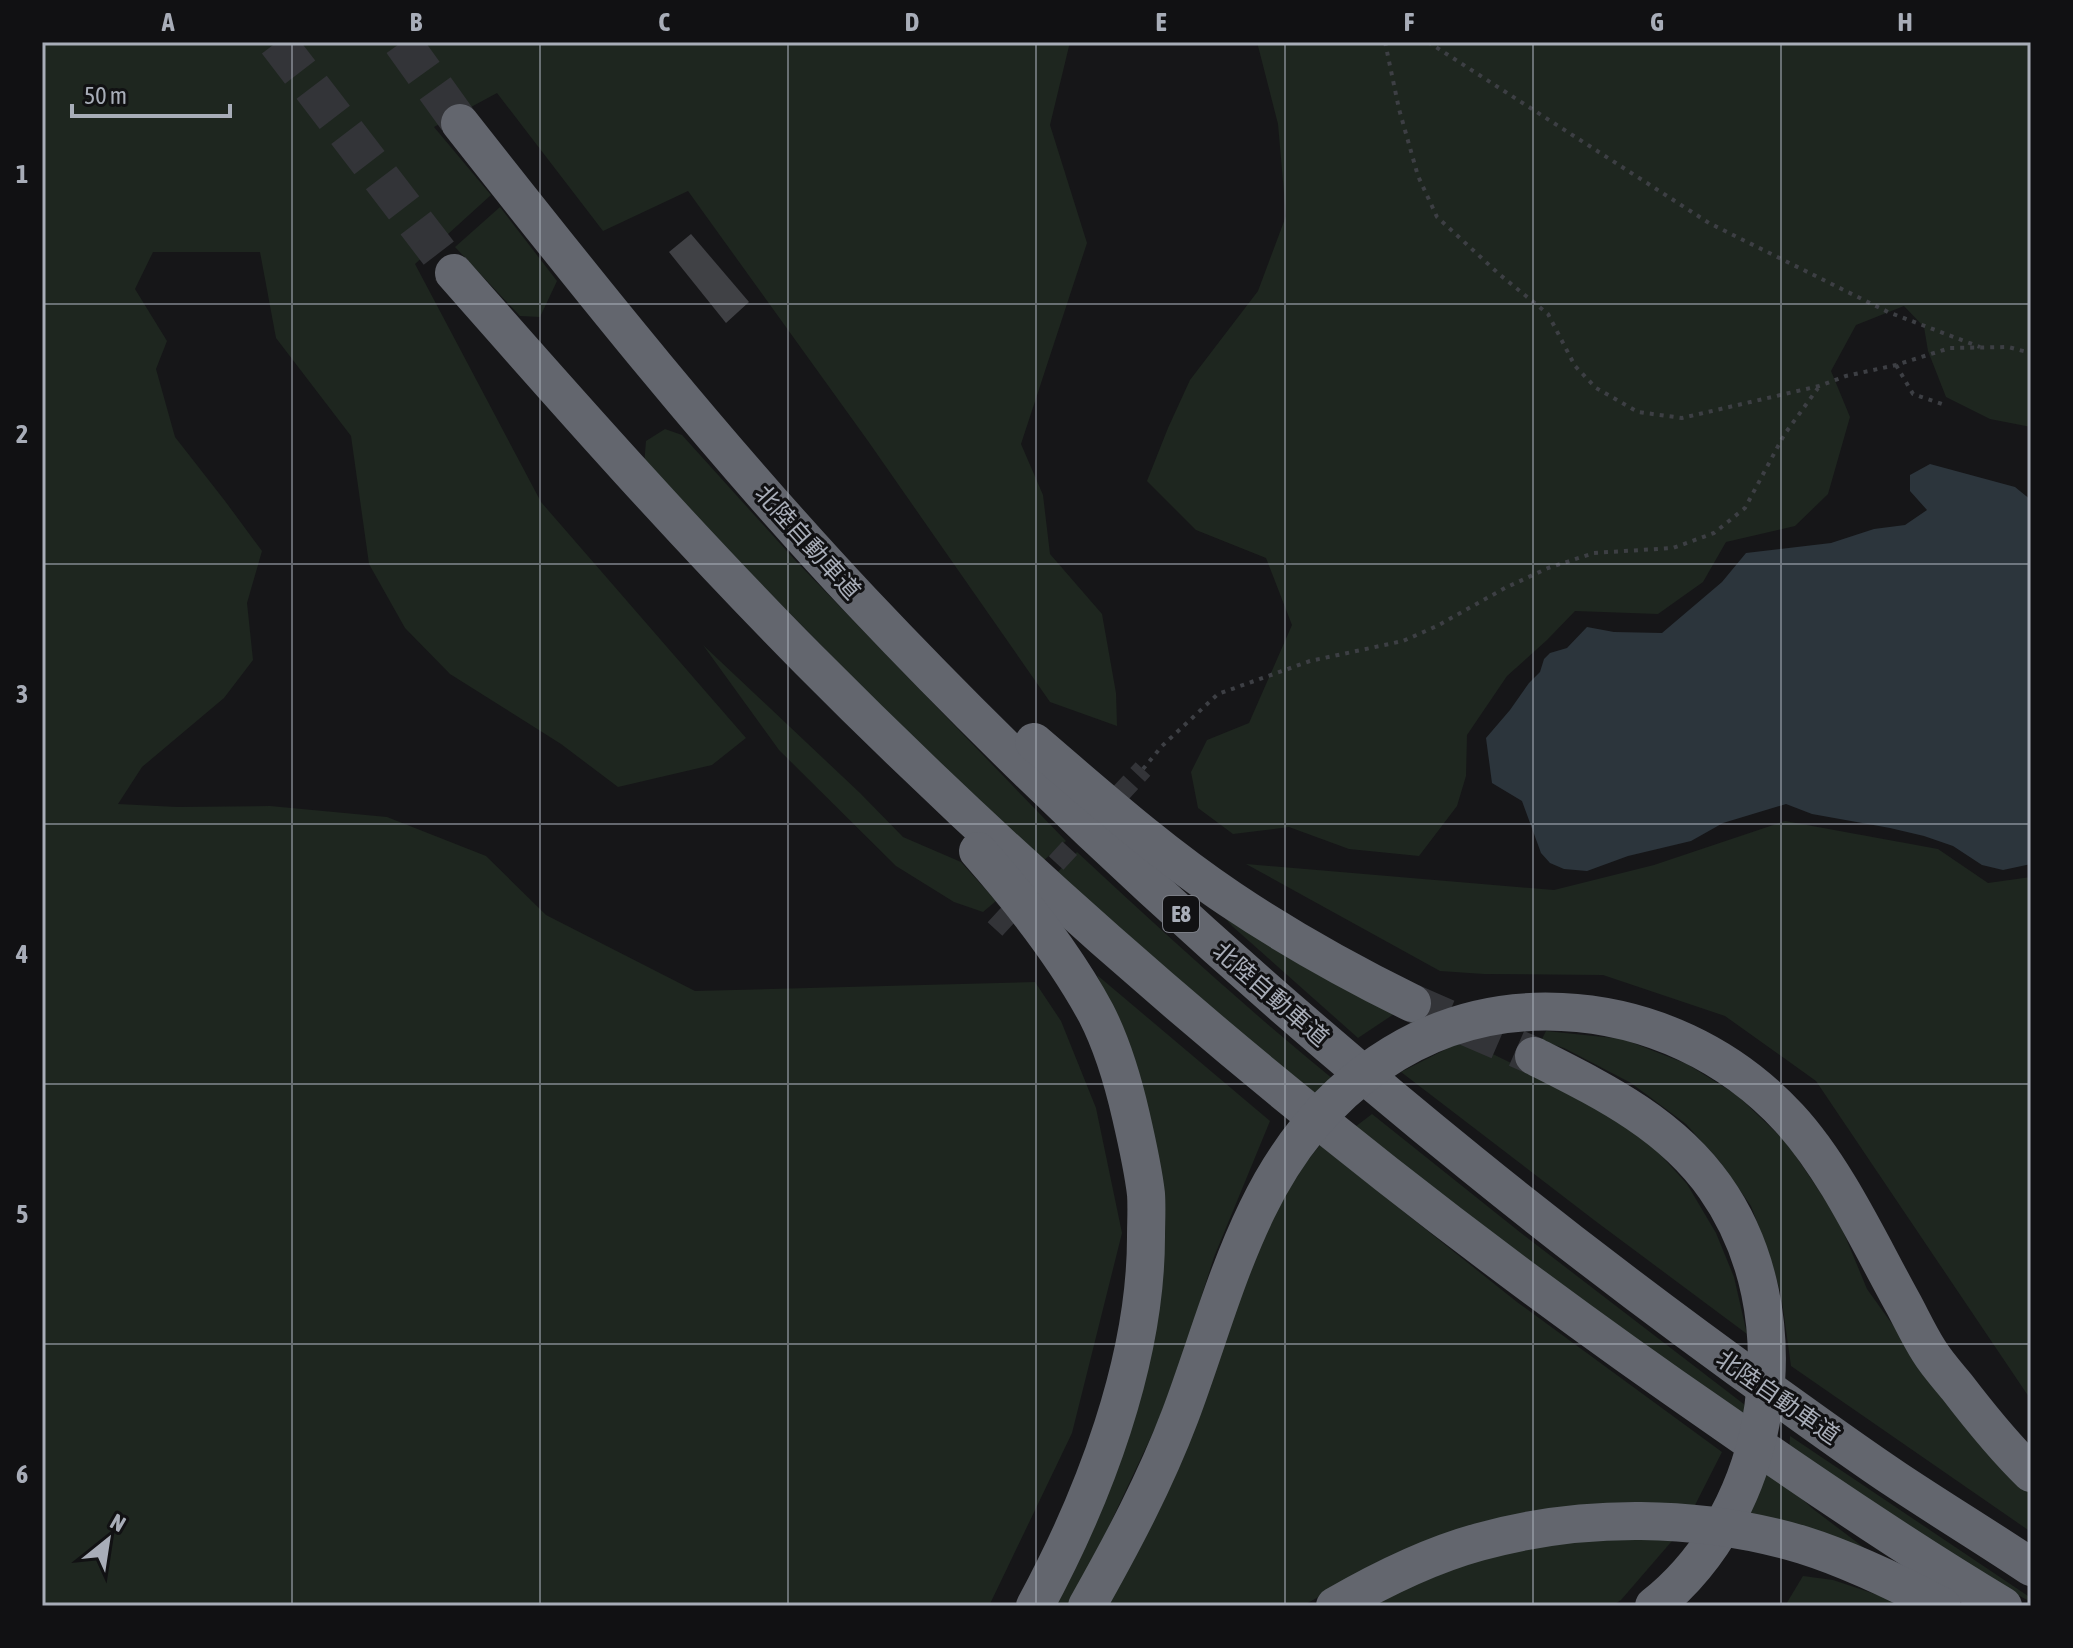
<svg xmlns="http://www.w3.org/2000/svg" width="2073" height="1648" font-family="'Asap Condensed','Noto Sans JP',sans-serif">
	<style>
		.green { fill: #1e261f }
		.water { fill: #2c353c }
		.building { fill: #404145 }
		.lines { fill: none; stroke-linecap: round; stroke-linejoin: round }
		.minor-tunnel { stroke: #333438; stroke-width: 20; stroke-dasharray: 20 10; stroke-linecap: butt }
		.motorway-tunnel { stroke: #333438; stroke-width: 38; stroke-dasharray: 38 19; stroke-linecap: butt }
		.path { stroke: #3d3f44; stroke-width: 4; stroke-dasharray: 4 6; stroke-linecap: butt }
		.motorway { stroke: #63666e; stroke-width: 38 }
		.grid { fill: none; stroke: #a8adb8; stroke-width: 2; stroke-opacity: 0.55 }
		.labels { text-anchor: middle; dominant-baseline: central; stroke-width: 6; stroke-linejoin: round; paint-order: stroke }
		.shield { fill: #111113; stroke: #7b7e86; stroke-width: 2 }
		.shield-label { font-size: 22px; font-weight: bold; fill: #a8adb8 }
		.street-label { font-size: 24px; fill: #a8adb8; stroke: #111113 }
		.neatline { fill: none; stroke: #a8adb8; stroke-width: 3 }
		.grid-label { font-size: 26px; text-anchor: middle; font-weight: bold; fill: #a8adb8 }
	</style>
	<rect width="100%" height="100%" fill="#161618"/>
	<g class="green">
		<polygon points="42,42 1070,42 1050,125 1087,243 1021,444 1043,495 1050,554 1102,614 1116,693 1117,726 1050,702 868,441 688,191 603,231 497,93 434,127 491,195 415,264 541,502 746,738 712,765 618,787 561,744 450,674 405,628 369,564 351,436 276,338 260,252 153,252 135,289 167,341 156,369 175,437 225,501 262,551 247,603 253,660 224,698 142,767 118,804 177,807 270,806 387,817 486,856 546,915 695,991 1035,982 1061,1021 1096,1108 1122,1233 1072,1433 989,1606 42,1606"/>
		<polygon points="1257,42 2031,42 2031,427 1990,419 1946,397 1928,351 1924,327 1904,306 1856,325 1831,371 1850,417 1828,494 1795,526 1726,542 1703,582 1658,614 1575,611 1547,640 1507,676 1467,735 1466,776 1457,806 1419,856 1349,849 1289,827 1233,834 1198,808 1191,772 1207,740 1249,723 1292,625 1266,558 1196,530 1147,481 1168,428 1190,380 1258,291 1286,216 1278,124"/>
		<polygon points="500,207 557,281 540,317 520,316 455,247"/>
		<polygon points="665,429 682,435 794,559 1066,841 1042,862 951,777 644,465 646,441"/>
		<polygon points="703,645 860,793 903,837 961,862 996,901 983,912 954,902 896,866 779,750"/>
		<polygon points="1785,821 1938,849 1988,883 2031,877 2031,1400 1816,1081 1725,1016 1603,975 1484,974 1440,971 1246,864 1554,890 1654,865"/>
		<path d="M1077,852C1163,932 1248,1010 1339,1084L1318,1105L1055,875Z"/>
		<polygon points="1208,899 1400,1010 1358,1038 1232,926"/>
		<polygon points="1097,975 1270,1121 1214,1257 1188,1339 1158,1422 1101,1543 1067,1606 1049,1606 1146,1364 1132,1061"/>
		<polygon points="1546,1031 1623,1039 1687,1064 1737,1095 1787,1143 1838,1219 1867,1289 1905,1342 2031,1487 2031,1532 1791,1366 1781,1294 1769,1254 1751,1206 1720,1162 1686,1124 1631,1083 1564,1048 1541,1041"/>
		<polygon points="1464,1040 1538,1076 1619,1120 1658,1152 1687,1184 1716,1233 1734,1277 1747,1334 1594,1220 1401,1072"/>
		<polygon points="1372,1114 1521,1233 1745,1405 1743,1420 1351,1130"/>
		<polygon points="1320,1145 1517,1302 1722,1452 1694,1507 1613,1503 1529,1511 1457,1532 1381,1563 1302,1606 1100,1606 1274,1202"/>
		<polygon points="1790,1436 2031,1598 2031,1602 1950,1559 1789,1457"/>
		<polygon points="1766,1466 1813,1509 1887,1565 1742,1518"/>
		<polygon points="1678,1534 1621,1600 1612,1606 1365,1606 1490,1554 1560,1538"/>
		<polygon points="1803,1576 1833,1580 1896,1601 1906,1606 1785,1606"/>
	</g>
	<polygon class="water" points="1930,464 2015,487 2031,500 2031,864 2003,870 1982,865 1953,846 1924,836 1890,828 1812,814 1786,804 1723,823 1691,841 1628,856 1587,871 1564,869 1550,863 1541,853 1522,801 1492,783 1486,738 1510,710 1529,683 1540,672 1544,659 1550,653 1567,648 1587,627 1614,632 1662,633 1722,582 1746,553 1831,543 1874,529 1905,525 1927,510 1910,491 1910,475"/>
	<polygon class="building" points="691,234 749,302 726,323 669,252"/>
	<g class="lines">
		<polyline class="minor-tunnel" points="995,929 1143,769"/>
		<g class="motorway-tunnel">
			<polyline points="277,42 454,273"/>
			<polyline points="402,42 460,123"/>
			<polyline points="1412,1003 1534,1056"/>
		</g>
		<g class="path">
			<polyline points="1385,42 1399,109 1418,176 1437,217 1499,274 1548,314 1575,366 1596,388 1638,412 1682,418 1819,386 1846,376 1896,365 1950,348 2008,347 2031,353"/>
			<polyline points="1428,42 1709,223 1888,312 1980,347"/>
			<polyline points="1896,365 1913,394 1945,405"/>
			<polyline points="1143,769 1162,746 1218,694 1310,661 1403,641 1437,626 1505,588 1548,568 1594,553 1673,548 1714,533 1745,508 1784,435 1818,388"/>
		</g>
		<g class="motorway">
			<path d="M460,123C589,287 719,450 862,602C1052,803 1257,990 1472,1164C1578,1250 1687,1332 1798,1411C1830,1434 1862,1457 1895,1479C1940,1509 1986,1537 2031,1567"/>
			<path d="M454,273C570,405 686,536 810,661C1088,941 1394,1195 1719,1419C1812,1484 1906,1548 2003,1606"/>
			<path d="M1034,742C1097,796 1161,853 1230,899C1288,938 1349,972 1412,1003"/>
			<path d="M978,851C1022,901 1064,954 1096,1013C1113,1046 1123,1081 1131,1116C1137,1142 1143,1168 1146,1194C1147,1208 1146,1223 1146,1237C1146,1361 1094,1497 1035,1606"/>
			<path d="M1534,1056C1601,1090 1670,1123 1715,1187C1804,1313 1775,1510 1654,1606"/>
			<path d="M1087,1606C1122,1544 1155,1482 1180,1416C1206,1347 1225,1276 1257,1210C1315,1089 1424,1005 1562,1012C1649,1016 1730,1054 1789,1118C1836,1169 1870,1244 1904,1305C1912,1320 1920,1337 1929,1351C1937,1364 1948,1376 1957,1387C1980,1417 2004,1447 2031,1473"/>
			<path d="M1335,1606C1380,1580 1428,1556 1479,1542C1583,1513 1699,1514 1803,1545C1851,1560 1898,1583 1942,1606"/>
		</g>
	</g>
	<path class="grid" d="M292,42V1606M540,42V1606M788,42V1606M1036,42V1606M1285,42V1606M1533,42V1606M1781,42V1606M42,304H2031M42,564H2031M42,824H2031M42,1084H2031M42,1344H2031"/>
	<g class="labels">
		<rect class="shield" x="1163" y="896" width="36" height="36" rx="6"/>
		<g class="shield-label">
			<text x="1181" y="914">E8</text>
		</g>
		<g class="street-label">
			<text transform="translate(808 542) rotate(48)">北陸自動車道</text>
			<text transform="translate(1271 994) rotate(41)">北陸自動車道</text>
			<text transform="translate(1778 1397) rotate(35)">北陸自動車道</text>
		</g>
	</g>
	<rect width="2073" height="1648" fill="none" stroke="#111113" stroke-width="88"/>
	<g transform="translate(108 1540) rotate(30)" stroke="#111113" stroke-width="6" paint-order="stroke">
	<path d="M0-6L14 30L0 20L-14 30Z" fill="#a8adb8"/>
	<text y="-12" font-size="22" font-weight="bold" text-anchor="middle" fill="#a8adb8">N</text>
	</g>
	<path d="M72 104v12h158v-12" fill="none" stroke="#a8adb8" stroke-width="4"/>
	<text x="84" y="104" font-size="24" fill="#a8adb8" stroke="#111113" stroke-width="6" paint-order="stroke">50 m</text>
	<rect x="44" y="44" width="1985" height="1560" class="neatline"/>
	<g class="grid-label">
		<text x="168" y="31">A</text>
		<text x="416" y="31">B</text>
		<text x="664" y="31">C</text>
		<text x="912" y="31">D</text>
		<text x="1161" y="31">E</text>
		<text x="1409" y="31">F</text>
		<text x="1657" y="31">G</text>
		<text x="1905" y="31">H</text>
		<text x="22" y="183">1</text>
		<text x="22" y="443">2</text>
		<text x="22" y="703">3</text>
		<text x="22" y="963">4</text>
		<text x="22" y="1223">5</text>
		<text x="22" y="1483">6</text>
	</g>
</svg>
